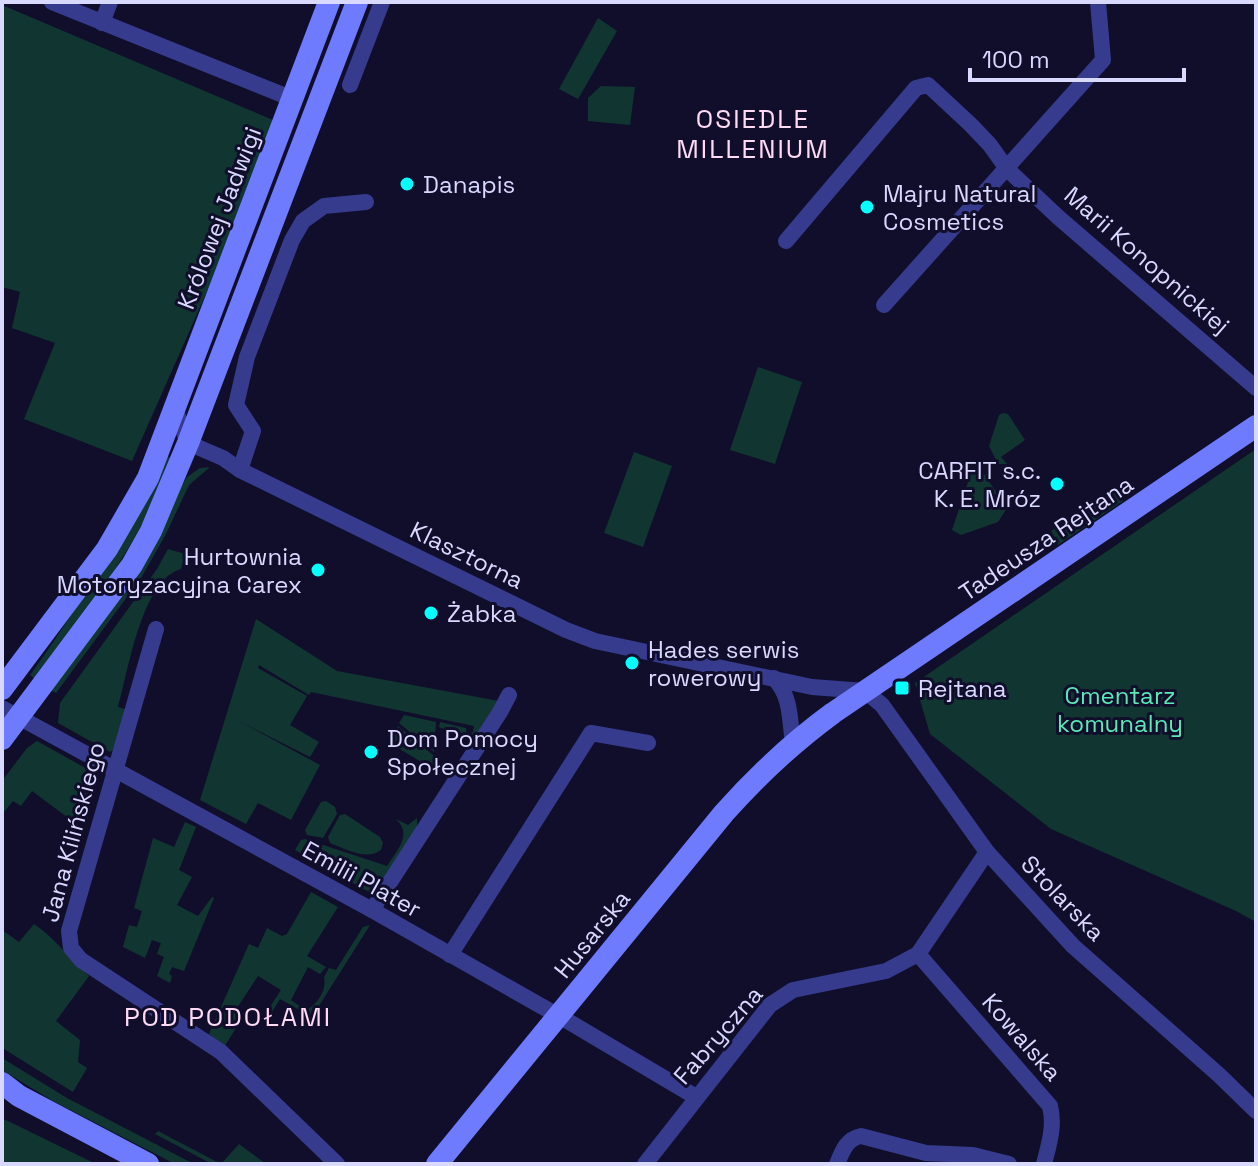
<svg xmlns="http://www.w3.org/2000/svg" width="1258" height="1166" font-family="'Space Grotesk',sans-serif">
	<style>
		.green { fill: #113631 }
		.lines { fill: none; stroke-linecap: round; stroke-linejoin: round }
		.street { stroke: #363b8e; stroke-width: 16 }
		.secondary { stroke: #6f7bff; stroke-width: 22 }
		.poi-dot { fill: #04fffe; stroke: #100e2b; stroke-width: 3 }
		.labels { text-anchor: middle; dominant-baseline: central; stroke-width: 6; stroke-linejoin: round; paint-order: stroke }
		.poi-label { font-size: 24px; fill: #d9d8ff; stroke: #100e2b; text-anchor: start }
		.street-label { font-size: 24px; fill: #d9d8ff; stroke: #100e2b }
		.park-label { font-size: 24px; fill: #59eab7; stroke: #100e2b }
		.neighbourhood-label { font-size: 26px; letter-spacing: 2px; fill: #ffdaf5; stroke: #100e2b }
	</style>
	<rect width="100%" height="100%" fill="#100e2b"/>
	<g class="green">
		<polygon points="2,5 273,120 216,271 132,461 24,419 55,343 12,328 20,292 2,287"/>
		<polygon points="598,18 617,31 578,99 559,89"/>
		<polygon points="601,86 635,87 630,125 588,121 588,98"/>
		<polygon points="758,367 802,382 775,464 730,450"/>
		<polygon points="1003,413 1008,414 1025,440 1001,457 1007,464 998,464 989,446 999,415"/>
		<polygon points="1256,449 1256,922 1236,911 1051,829 930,734 915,683"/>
		<polygon points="634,452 672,466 643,547 604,533"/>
		<path d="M167,456L171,458C142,543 88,608 35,679L30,675C81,606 122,529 167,456Z"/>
		<polygon points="974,464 978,465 1007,508 998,522 961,535 952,530"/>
		<polygon points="210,467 189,485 165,536 141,578 56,693 50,690 187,477 200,468"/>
		<polygon points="1114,491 1123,501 1058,545 1051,531"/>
		<path d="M168,549L185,554L181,569C142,579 128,672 118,707L127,710L117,748L110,752L58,723L60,703L157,569Z"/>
		<polygon points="256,619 337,671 499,701 474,742 439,727 440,722 466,728 467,736 473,732 474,726 311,692 309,695 259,665 258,668 307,696 290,725 319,742 310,757 235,719 320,765 291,820 258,803 246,824 200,800"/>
		<polygon points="404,715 436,722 434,752 399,723"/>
		<polygon points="398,726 434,756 433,765 428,766 388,742"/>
		<polygon points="37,741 98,775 87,821 67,817 32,791 21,806 13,801 4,812 2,829 2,781 27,748"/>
		<polygon points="326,801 335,807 337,814 323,838 307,835 305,830 321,802"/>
		<path d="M345,814L380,837L383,843L381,850C367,861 345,849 330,843L328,837L340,815Z"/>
		<path d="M417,818V831L376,896L295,850L301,840L305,839L387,866C397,850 413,835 396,819L408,825Z"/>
		<polygon points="185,822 196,827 179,870 192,877 177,905 198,916 212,897 214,898 184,971 172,967 169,974 172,976 170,983 157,976 164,957 157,954 161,943 152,940 145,958 123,947 129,925 137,927 142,911 134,908 153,838 174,847"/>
		<path d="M311,892L338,907L307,956L326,967L320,974L308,967L291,1000L301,1007L310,1008C319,1001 327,989 324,977L329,968L336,970L363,927L370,925L312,1017L280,999L268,1018L264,1016L281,990L258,976L235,1011L243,1017L224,1047L209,1034L249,944L258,948L267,928L282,936L287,934Z"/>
		<path d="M34,924C56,939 69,959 89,976L56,1021L80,1040L78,1062L87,1068L73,1092L4,1049L2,1041V930L19,942Z"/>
		<polygon points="2,1058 67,1098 194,1164 175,1164 53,1101 2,1070"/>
		<polygon points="2,1119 8,1121 96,1164 2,1164"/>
		<polygon points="158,1131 221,1164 239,1144 266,1164 212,1164 155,1134"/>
	</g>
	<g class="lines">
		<g class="street">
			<polyline points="52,2 293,99"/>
			<polyline points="102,23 110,2"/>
			<polyline points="350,85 382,2"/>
			<polyline points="786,241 916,88 928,85 971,125 990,145 1007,169 1058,217 1256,388"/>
			<polyline points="884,305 1103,60 1098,2"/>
			<polyline points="175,409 188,443 223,458 240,470 566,630 595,641 812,687 865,691 882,705 987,852 1073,946 1219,1075 1256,1111"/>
			<polyline points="240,470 253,431 236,405 247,357 292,240 303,221 324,206 366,202"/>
			<polyline points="156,629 69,931 71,948 81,960 221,1052 337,1164"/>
			<path d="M774,678C792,698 789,718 793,743"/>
			<polyline points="2,708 372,910 571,1023 696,1097"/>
			<polyline points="372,910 500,712 509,695"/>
			<path d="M918,954L1050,1106C1055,1126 1049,1144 1044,1164"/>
			<polyline points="450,955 591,733 648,743"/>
			<polyline points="645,1164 770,1005 793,990 886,971 918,954 987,852"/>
			<path d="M837,1164C842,1152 846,1139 861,1136L926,1153L973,1155L1009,1164"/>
		</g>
		<g class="secondary">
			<polyline points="2,689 107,549 148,478 329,2"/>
			<polyline points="2,739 132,565 151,531 188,443 357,2"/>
			<polyline points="2,1083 19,1096 148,1164"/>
			<path d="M437,1164L724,813C757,776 792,743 833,713L1256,426"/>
		</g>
	</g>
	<g class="poi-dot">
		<circle cx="407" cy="184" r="8"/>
		<circle cx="867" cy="207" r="8"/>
		<circle cx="1057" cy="484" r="8"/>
		<circle cx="318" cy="570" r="8"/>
		<circle cx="431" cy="613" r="8"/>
		<circle cx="632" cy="663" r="8"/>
		<rect x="894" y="680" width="16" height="16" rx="4"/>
		<circle cx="371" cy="752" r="8"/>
	</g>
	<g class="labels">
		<g class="poi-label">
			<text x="423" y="184">Danapis</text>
			<text x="883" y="193">Majru Natural<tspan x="883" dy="28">Cosmetics</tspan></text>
			<text x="1041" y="470" text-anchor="end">CARFIT s.c.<tspan x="1041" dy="28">K. E. Mróz</tspan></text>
			<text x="302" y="556" text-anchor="end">Hurtownia<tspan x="302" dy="28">Motoryzacyjna Carex</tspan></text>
			<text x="447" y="613">Żabka</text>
			<text x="648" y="649">Hades serwis<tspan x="648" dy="28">rowerowy</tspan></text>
			<text x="918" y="688">Rejtana</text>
			<text x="387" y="738">Dom Pomocy<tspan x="387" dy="28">Społecznej</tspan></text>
		</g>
		<g class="street-label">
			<text transform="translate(219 218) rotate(-69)">Królowej Jadwigi</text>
			<text transform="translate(1147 260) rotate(41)">Marii Konopnickiej</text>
			<text transform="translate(1046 538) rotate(-34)">Tadeusza Rejtana</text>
			<text transform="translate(467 555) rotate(26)">Klasztorna</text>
			<text transform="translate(73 832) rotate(-75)">Jana Kilińskiego</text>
			<text transform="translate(362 879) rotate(29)">Emilii Plater</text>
			<text transform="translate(1063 898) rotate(46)">Stolarska</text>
			<text transform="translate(592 934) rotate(-51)">Husarska</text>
			<text transform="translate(718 1035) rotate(-49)">Fabryczna</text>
			<text transform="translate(1022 1037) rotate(49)">Kowalska</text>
		</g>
		<g class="park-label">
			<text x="1120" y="695">Cmentarz<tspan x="1120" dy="28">komunalny</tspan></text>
		</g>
		<g class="neighbourhood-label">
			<text x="753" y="119">OSIEDLE<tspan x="753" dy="30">MILLENIUM</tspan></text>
			<text x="228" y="1017">POD PODOŁAMI</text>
		</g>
	</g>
	<rect width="1258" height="1166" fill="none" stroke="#d9d8ff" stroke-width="8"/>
	<path d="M970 68v12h214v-12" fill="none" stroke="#d9d8ff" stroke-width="4"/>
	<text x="982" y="68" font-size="24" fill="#d9d8ff" stroke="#100e2b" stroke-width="6" paint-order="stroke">100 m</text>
</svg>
